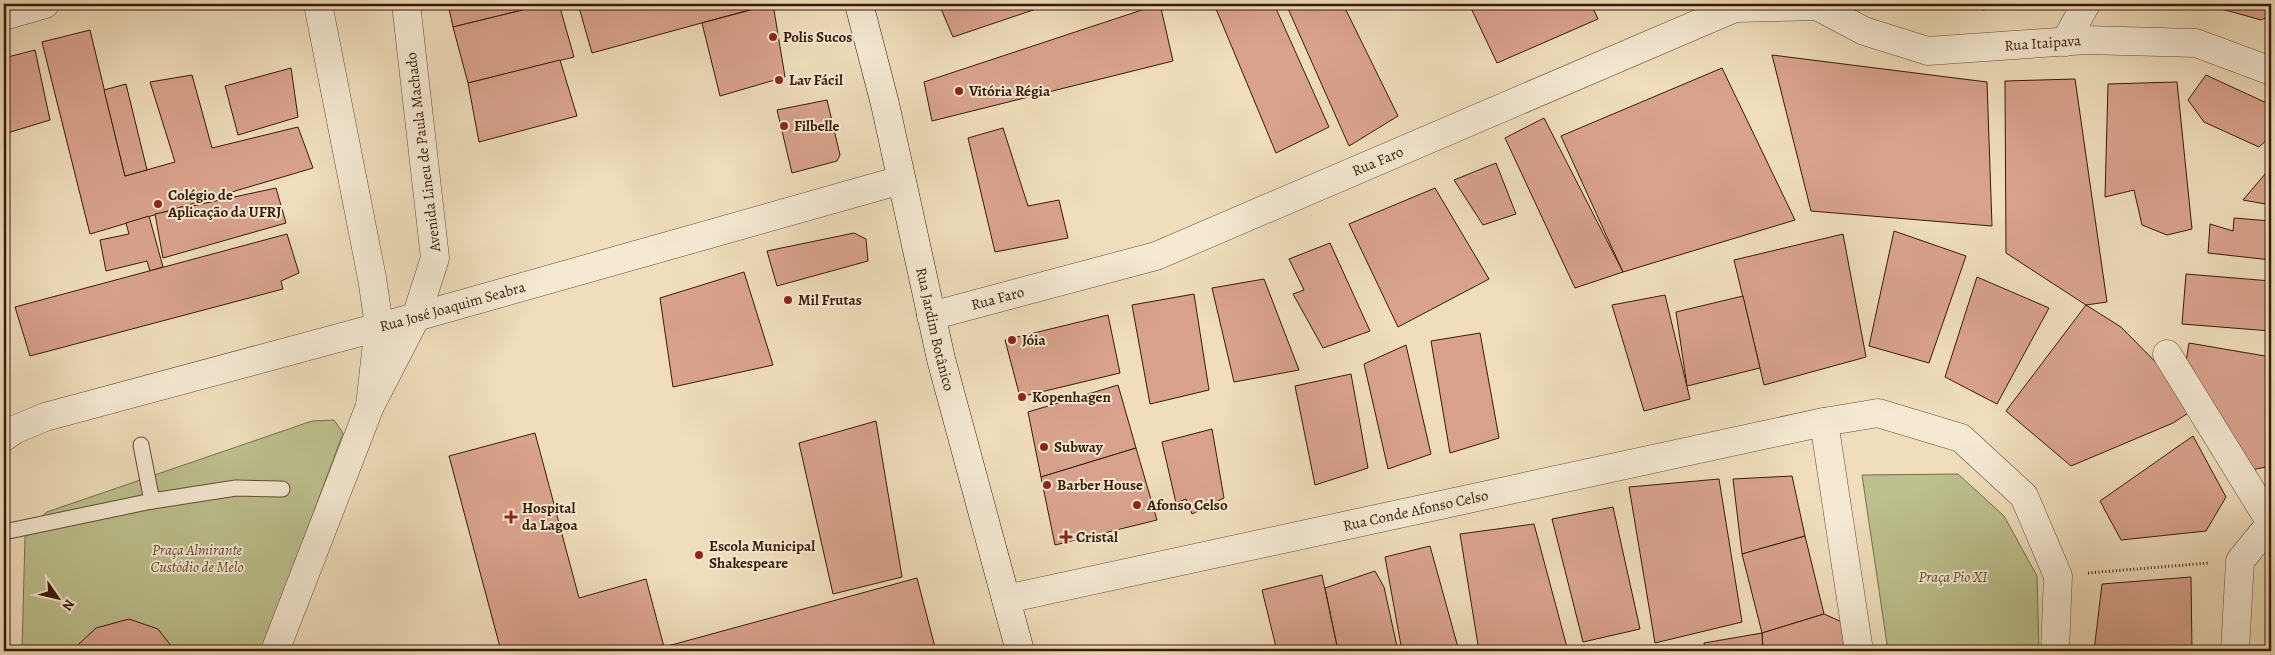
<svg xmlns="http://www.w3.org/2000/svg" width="2275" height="655" font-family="Alegreya,serif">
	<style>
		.green { fill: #bcc08e; stroke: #7a6d4a }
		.building { fill: #d9a28d; stroke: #381a07 }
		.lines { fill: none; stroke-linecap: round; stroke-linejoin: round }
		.service-casing { stroke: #664b34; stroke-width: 17 }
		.minor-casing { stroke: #664b34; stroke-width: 29 }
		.tertiary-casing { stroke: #664b34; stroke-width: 29 }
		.secondary-casing { stroke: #381a07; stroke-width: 29 }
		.path { stroke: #381a07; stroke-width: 3; stroke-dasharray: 1 2.5; stroke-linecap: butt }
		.service { stroke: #f5e9d3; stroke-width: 15 }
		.minor { stroke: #f5e9d3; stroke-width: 28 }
		.tertiary { stroke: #f5e9d3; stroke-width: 28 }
		.secondary { stroke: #f5e9d3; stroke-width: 28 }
		.poi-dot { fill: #8f2418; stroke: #f5e9d3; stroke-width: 2 }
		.labels { text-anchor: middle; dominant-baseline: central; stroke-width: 4; stroke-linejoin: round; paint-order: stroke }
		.poi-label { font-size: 15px; font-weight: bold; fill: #381a07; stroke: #f5e9d3; text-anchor: start }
		.street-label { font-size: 15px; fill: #381a07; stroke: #f5e9d3 }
		.park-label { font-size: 15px; font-style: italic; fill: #604c30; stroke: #f5e9d3 }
	</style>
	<rect width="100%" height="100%" fill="#efddbb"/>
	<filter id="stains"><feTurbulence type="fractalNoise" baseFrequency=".004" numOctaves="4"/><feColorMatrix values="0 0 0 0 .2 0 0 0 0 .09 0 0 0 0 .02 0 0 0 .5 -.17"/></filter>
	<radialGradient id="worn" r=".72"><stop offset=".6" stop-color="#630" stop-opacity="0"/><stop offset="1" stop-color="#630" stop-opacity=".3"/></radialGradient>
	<g class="green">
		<polygon points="334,420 343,433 262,651 22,651 25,537 35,522 47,512 312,421"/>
		<polygon points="1958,474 2004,516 2037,576 2039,651 1888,651 1862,475"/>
	</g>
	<g class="building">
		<polygon points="448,4 547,4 453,27"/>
		<polygon points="547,4 559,4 574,57 468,83 453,27"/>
		<polygon points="578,4 771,4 592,53"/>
		<polygon points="773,4 785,77 720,96 702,23"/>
		<polygon points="939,4 1051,4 953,37"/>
		<polygon points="1160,4 1173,61 932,121 924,82"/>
		<polygon points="1214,4 1274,4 1329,127 1276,153"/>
		<polygon points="1286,4 1343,4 1398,116 1349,146"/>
		<polygon points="1469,4 1591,4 1598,19 1497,63"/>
		<polygon points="1600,4 1616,4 1603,9"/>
		<polygon points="1950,4 1995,4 1984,10"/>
		<polygon points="2204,4 2271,4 2271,15 2261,20"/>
		<polygon points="90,30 125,176 175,162 150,82 192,75 212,148 298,127 313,168 90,234 42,42"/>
		<polygon points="35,50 50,120 4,134 4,58"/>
		<polygon points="1772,55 1987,82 1992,226 1811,211"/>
		<polygon points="560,60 577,116 479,142 468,83"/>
		<polygon points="291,68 298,117 238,135 225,86"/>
		<polygon points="1722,68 1795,220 1623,272 1561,136"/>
		<polygon points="2206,75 2271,105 2271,136 2259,147 2204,122 2188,100"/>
		<polygon points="2075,79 2107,302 2086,305 2006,253 2005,81"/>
		<polygon points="2177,82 2192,229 2167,235 2142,225 2134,190 2105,197 2108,84"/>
		<polygon points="126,84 147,170 125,176 104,90"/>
		<polygon points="827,100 840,155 837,161 792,173 777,110"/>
		<polygon points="1544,118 1623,272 1575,288 1505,138"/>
		<polygon points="1003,128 1028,206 1059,200 1068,238 995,252 968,138"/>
		<polygon points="1496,163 1516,214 1483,225 1454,180"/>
		<polygon points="2271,167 2271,205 2243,200"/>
		<polygon points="276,188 286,223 163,258 155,214"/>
		<polygon points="1435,188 1489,279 1398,327 1349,224"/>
		<polygon points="149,216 163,267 150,271 147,261 106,271 100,240 129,234 126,223"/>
		<polygon points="2234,218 2271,221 2271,260 2208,253 2210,224 2233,231"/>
		<polygon points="1894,231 1966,256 1929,363 1869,346"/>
		<polygon points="854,233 866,239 868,261 777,286 767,251"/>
		<polygon points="287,234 299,273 281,281 283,289 30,356 15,307"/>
		<polygon points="1843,234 1866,357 1764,385 1734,260"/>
		<polygon points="1330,243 1370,331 1323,348 1293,294 1304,290 1289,259"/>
		<polygon points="744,272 773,365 673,387 660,298"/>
		<polygon points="2186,274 2271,281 2271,331 2182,324"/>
		<polygon points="1977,277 2049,308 1997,404 1945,377"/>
		<polygon points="1264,279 1299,370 1234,382 1212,288"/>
		<polygon points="1194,294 1209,390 1150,404 1132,305"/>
		<polygon points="1665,295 1690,399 1644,411 1612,305"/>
		<polygon points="1743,296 1760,368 1687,386 1676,312"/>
		<polygon points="2086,305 2121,327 2199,406 2173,423 2071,466 2006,411"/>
		<polygon points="1108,315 1120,373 1020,397 1005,340"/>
		<polygon points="1480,333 1499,438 1450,453 1431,341"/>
		<polygon points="2189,343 2271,357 2271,466 2241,472 2184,374"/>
		<polygon points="1406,345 1431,454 1388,469 1364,364"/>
		<polygon points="1351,374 1368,468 1315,485 1295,386"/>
		<polygon points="1118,385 1136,448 1041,477 1028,412"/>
		<polygon points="876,421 902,577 833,594 799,443"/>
		<polygon points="1212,429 1224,498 1192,514 1186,499 1176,503 1162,442"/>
		<polygon points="535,433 579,598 646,579 664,647 917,578 936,651 501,651 449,456"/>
		<polygon points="2193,436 2226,497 2206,531 2121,540 2100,501"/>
		<polygon points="1136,448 1157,520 1055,545 1041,477"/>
		<polygon points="1792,476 1805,536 1742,554 1733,479"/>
		<polygon points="1719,479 1742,622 1655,643 1629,487"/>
		<polygon points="1613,507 1640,629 1583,642 1552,519"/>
		<polygon points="1534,524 1568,651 1479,651 1460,534"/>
		<polygon points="1805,536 1824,614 1762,633 1742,554"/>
		<polygon points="1430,546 1459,651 1402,651 1385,557"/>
		<polygon points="1375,571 1384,587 1398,651 1338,651 1325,588"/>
		<polygon points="1322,575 1338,651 1277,651 1262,590"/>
		<polygon points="2191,577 2192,651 2094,651 2102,584"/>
		<polygon points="1824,614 1842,622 1847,651 1763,651 1762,633"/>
		<polygon points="129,619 158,629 175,651 75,651 78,645 96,628"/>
		<polygon points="1762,633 1763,651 1705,651 1704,643"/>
	</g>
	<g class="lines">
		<defs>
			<g id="service">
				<polyline points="141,445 152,501"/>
				<polyline points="4,532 152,501 236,488 282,489"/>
			</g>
			<g id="minor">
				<polyline points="4,16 45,4"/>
				<polyline points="2065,42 2086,4"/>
				<path id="s1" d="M931,316L1156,256L1735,8L1817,6L1864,31L1928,51L2086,40L2196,43L2271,71"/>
				<polyline points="2167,354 2271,523 2240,561 2235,651"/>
				<polyline points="370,406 416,317 435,258 406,4"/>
				<polyline points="1824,422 1859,651"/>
				<path id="s2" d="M4,437L14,430L45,417L416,317L901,180"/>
				<path id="s3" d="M1006,599L1824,422L1878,413L1961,438L2024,496L2058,576L2055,651"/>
			</g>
			<polyline id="tertiary" points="275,651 370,406 379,325 372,278 318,4"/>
			<g id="secondary">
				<path id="s4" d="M859,4L885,104L941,359L1020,651"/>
			</g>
		</defs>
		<use href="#service" class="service-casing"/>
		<use href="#minor" class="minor-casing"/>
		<use href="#tertiary" class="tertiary-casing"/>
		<use href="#secondary" class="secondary-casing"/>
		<polyline class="path" points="2088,573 2209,563"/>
		<use href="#service" class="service"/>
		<use href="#minor" class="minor"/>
		<use href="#tertiary" class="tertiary"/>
		<use href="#secondary" class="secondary"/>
	</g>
	<g class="poi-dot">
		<circle cx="773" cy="37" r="5"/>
		<circle cx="779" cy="80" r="5"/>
		<circle cx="959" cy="91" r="5"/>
		<circle cx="784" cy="126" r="5"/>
		<circle cx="158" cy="204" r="5"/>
		<circle cx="788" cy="300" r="5"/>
		<circle cx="1012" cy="340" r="5"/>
		<circle cx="1022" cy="397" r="5"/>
		<circle cx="1044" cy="447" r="5"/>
		<circle cx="1047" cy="485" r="5"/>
		<circle cx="1137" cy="505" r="5"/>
		<path d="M508.5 509.5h5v5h5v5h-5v5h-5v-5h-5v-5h5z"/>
		<path d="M1063.5 529.5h5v5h5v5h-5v5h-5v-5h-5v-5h5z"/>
		<circle cx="699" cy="555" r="5"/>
	</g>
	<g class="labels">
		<g class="poi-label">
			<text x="783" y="37">Polis Sucos</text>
			<text x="789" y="80">Lav Fácil</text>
			<text x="969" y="91">Vitória Régia</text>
			<text x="794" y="126">Filbelle</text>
			<text x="168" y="195">Colégio de<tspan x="168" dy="17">Aplicação da UFRJ</tspan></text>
			<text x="798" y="300">Mil Frutas</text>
			<text x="1022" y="340">Jóia</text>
			<text x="1032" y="397">Kopenhagen</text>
			<text x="1054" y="447">Subway</text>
			<text x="1057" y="485">Barber House</text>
			<text x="1147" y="505">Afonso Celso</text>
			<text x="522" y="508">Hospital<tspan x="522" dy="17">da Lagoa</tspan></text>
			<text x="1076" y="537">Cristal</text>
			<text x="709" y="546">Escola Municipal<tspan x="709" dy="17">Shakespeare</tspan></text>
		</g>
		<g class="street-label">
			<text stroke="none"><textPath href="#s1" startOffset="1180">Rua Itaipava</textPath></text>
			<text transform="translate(423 152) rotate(-97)">Avenida Lineu de Paula Machado</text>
			<text stroke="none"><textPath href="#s1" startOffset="474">Rua Faro</textPath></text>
			<text stroke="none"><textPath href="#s1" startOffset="69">Rua Faro</textPath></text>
			<text stroke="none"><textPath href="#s2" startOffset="468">Rua José Joaquim Seabra</textPath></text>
			<text stroke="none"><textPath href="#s4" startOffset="334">Rua Jardim Botânico</textPath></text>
			<text stroke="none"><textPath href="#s3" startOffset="419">Rua Conde Afonso Celso</textPath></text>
		</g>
		<g class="park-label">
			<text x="197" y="550">Praça Almirante<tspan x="197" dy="17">Custódio de Melo</tspan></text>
			<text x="1953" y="577">Praça Pio XI</text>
		</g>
	</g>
	<rect width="2275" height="655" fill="none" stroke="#efddbb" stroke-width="20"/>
	<rect x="5" y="5" width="2265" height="645" fill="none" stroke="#381a07" stroke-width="2.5"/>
	<rect x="10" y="10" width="2255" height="635" fill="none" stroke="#381a07"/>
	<g transform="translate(58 598) rotate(124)" stroke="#f5e9d3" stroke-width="4" paint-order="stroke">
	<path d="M0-4L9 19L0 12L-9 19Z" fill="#381a07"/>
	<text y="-8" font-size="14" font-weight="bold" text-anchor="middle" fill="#381a07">N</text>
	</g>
	<rect width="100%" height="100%" filter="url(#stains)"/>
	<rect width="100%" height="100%" fill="url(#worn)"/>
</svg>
